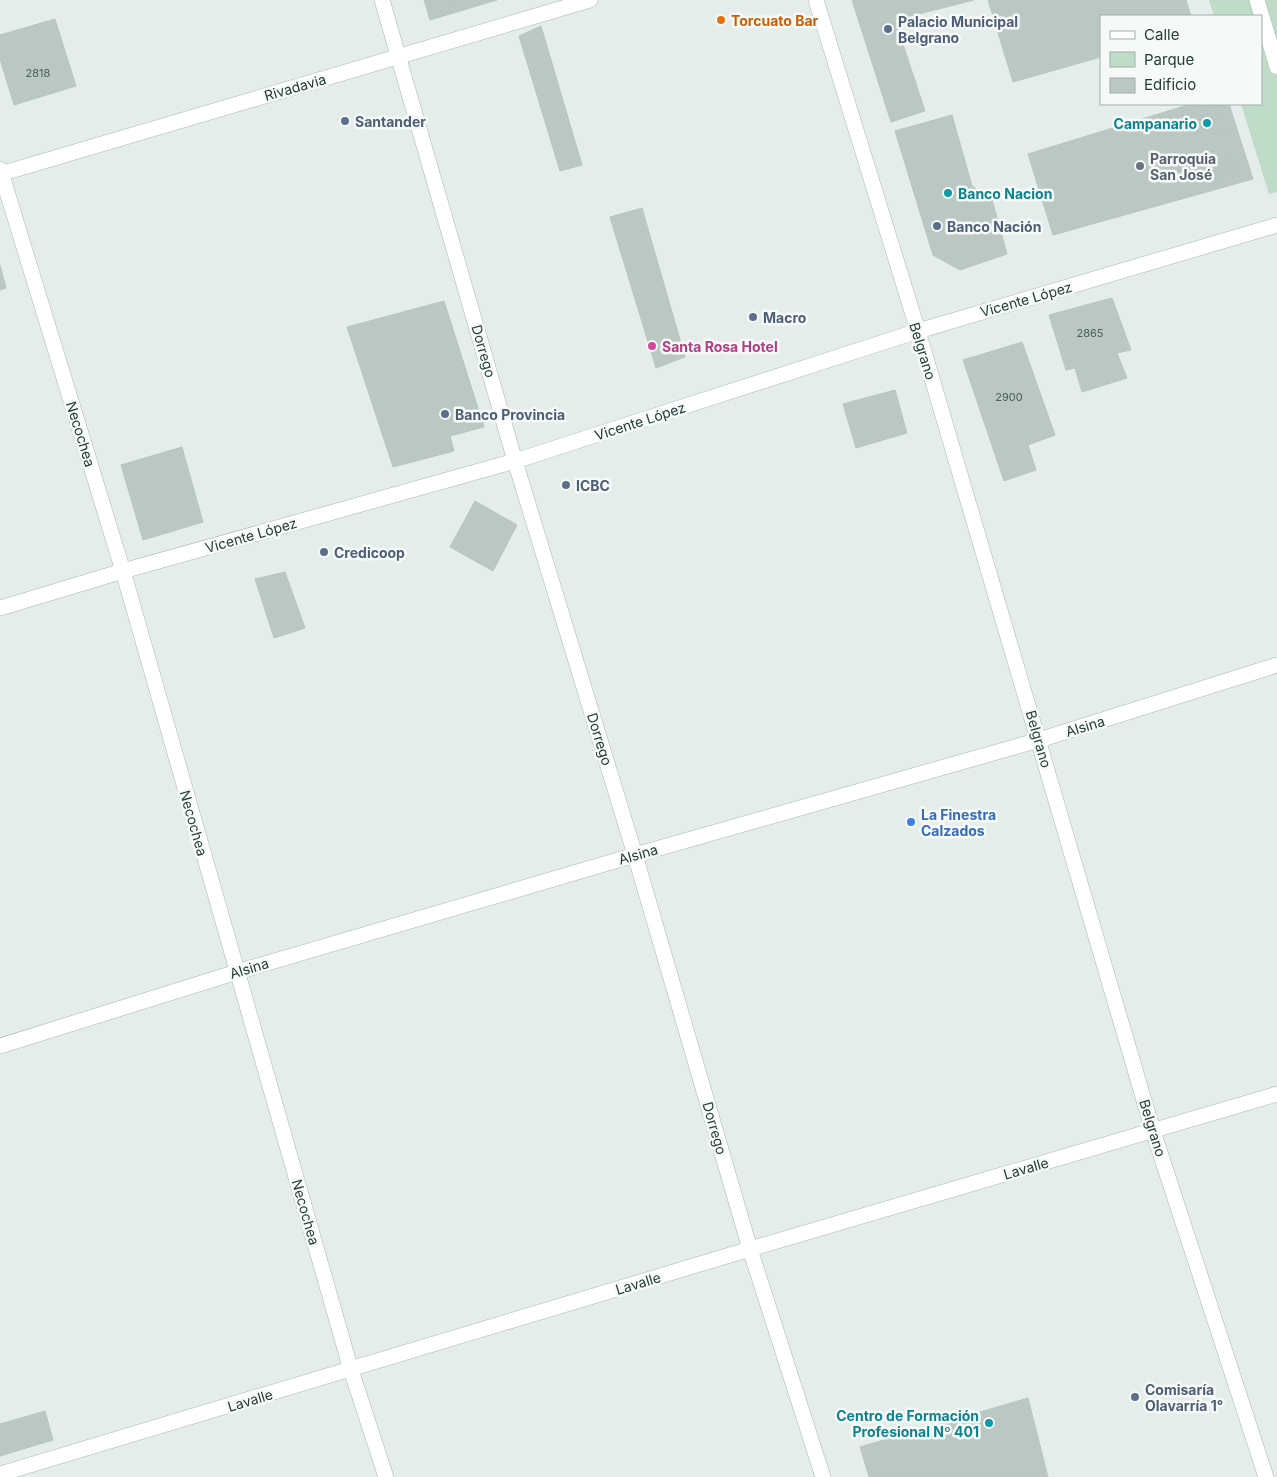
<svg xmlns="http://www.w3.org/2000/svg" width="1277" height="1477" font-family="Inter,sans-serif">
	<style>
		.green { fill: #bfdcc9 }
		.building { fill: #bac7c3; stroke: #b7c6c1 }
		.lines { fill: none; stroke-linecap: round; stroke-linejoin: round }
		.street-casing { stroke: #a7b5b0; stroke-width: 16 }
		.street { stroke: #fff; stroke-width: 15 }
		.food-dot { fill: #e8710a; stroke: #f5f9f7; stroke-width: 2 }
		.service-dot { fill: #5c6f8a; stroke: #f5f9f7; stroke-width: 2 }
		.culture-dot { fill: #0f9aa8; stroke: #f5f9f7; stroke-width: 2 }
		.worship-dot { fill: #6b7280; stroke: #f5f9f7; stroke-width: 2 }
		.hotel-dot { fill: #d1479c; stroke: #f5f9f7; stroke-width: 2 }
		.shop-dot { fill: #3f7fe0; stroke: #f5f9f7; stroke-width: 2 }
		.labels { text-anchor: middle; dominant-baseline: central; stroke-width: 5; stroke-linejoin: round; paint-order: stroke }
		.number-label { font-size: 11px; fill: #4a605b }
		.food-label { font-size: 14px; font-weight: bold; fill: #c56008; stroke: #f5f9f7; text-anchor: start }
		.service-label { font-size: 14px; font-weight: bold; fill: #4e5e75; stroke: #f5f9f7; text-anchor: start }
		.street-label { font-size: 14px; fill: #253d38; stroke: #f5f9f7 }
		.culture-label { font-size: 14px; font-weight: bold; fill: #0d838f; stroke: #f5f9f7; text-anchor: end }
		.worship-label { font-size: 14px; font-weight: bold; fill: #5b616d; stroke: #f5f9f7; text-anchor: start }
		.hotel-label { font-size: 14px; font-weight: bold; fill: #b23c85; stroke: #f5f9f7; text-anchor: start }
		.shop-label { font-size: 14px; font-weight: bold; fill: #366cbe; stroke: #f5f9f7; text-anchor: start }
	</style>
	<rect width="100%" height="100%" fill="#e4ede9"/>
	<polygon class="green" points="1209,0 1277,0 1277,192 1269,194 1241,104 1261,104 1261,16 1214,16"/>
	<g class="building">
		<polygon points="424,0 497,0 430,20"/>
		<polygon points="429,0 451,0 452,4 446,14 440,16 434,14 430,9"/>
		<polygon points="852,0 974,0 895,20 925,111 891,122"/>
		<polygon points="988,0 1186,0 1191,16 1101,16 1101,57 1013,82"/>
		<polygon points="55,19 76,86 14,105 0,59 0,35"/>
		<polygon points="541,26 582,165 560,171 519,36"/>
		<polygon points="1191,104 1229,104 1253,179 1053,235 1028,154"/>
		<polygon points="1208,104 1221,104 1241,174 1206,185 1182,112"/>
		<polygon points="1214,107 1222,132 1200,137 1192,114"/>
		<circle cx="1207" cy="122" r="8"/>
		<polygon points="952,115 972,186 992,200 1007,254 960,270 933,255 895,131"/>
		<polygon points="1227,148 1234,172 1213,178 1205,154"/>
		<circle cx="1220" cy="163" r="9"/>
		<polygon points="642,208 685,357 656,368 610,217"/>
		<polygon points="0,265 6,288 0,290"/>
		<polygon points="1112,298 1131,350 1117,353 1127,378 1082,392 1075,368 1066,370 1049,315"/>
		<polygon points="444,301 484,427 450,436 454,451 393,467 347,327"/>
		<polygon points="1022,342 1055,435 1028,445 1036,470 1004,481 963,360"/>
		<polygon points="895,390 907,433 856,448 843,404"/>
		<polygon points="182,447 203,522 143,540 121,465"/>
		<polygon points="475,501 517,525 493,571 450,547"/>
		<polygon points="285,572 305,628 274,638 255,579"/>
		<polygon points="1028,1398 1048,1477 869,1477 860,1447"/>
		<polygon points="45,1411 53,1440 0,1456 0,1424"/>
	</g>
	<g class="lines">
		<defs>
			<g id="street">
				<polyline points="382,0 515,461 635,855 750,1249 823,1477"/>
				<polyline points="816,0 918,331 1153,1131 1266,1477"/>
				<polyline points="1257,0 1277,67"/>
				<polyline points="0,169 123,571 351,1370 386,1477"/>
				<polyline points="0,174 590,0"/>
				<polyline points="0,608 123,571 515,461 918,331 1277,225"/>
				<polyline points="0,1046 237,972 635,855 1039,740 1277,665"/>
				<polyline points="0,1474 750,1249 1277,1094"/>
			</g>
		</defs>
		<use href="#street" class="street-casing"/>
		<use href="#street" class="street"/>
	</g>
	<circle class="food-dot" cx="721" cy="20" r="5"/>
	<g class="service-dot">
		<circle cx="888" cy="29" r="5"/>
		<circle cx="345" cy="121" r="5"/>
		<circle cx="937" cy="226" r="5"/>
		<circle cx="753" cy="317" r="5"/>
		<circle cx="445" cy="414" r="5"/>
		<circle cx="566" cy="485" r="5"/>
		<circle cx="324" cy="552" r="5"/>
		<circle cx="1135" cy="1397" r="5"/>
	</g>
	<g class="culture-dot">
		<circle cx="1207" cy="123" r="5"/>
		<circle cx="948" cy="193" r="5"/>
		<circle cx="989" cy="1423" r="5"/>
	</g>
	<circle class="worship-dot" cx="1140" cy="166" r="5"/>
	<circle class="hotel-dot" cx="652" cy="346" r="5"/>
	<circle class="shop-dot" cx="911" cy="822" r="5"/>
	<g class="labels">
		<g class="number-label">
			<text x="38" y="73">2818</text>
			<text x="1090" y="333">2865</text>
			<text x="1009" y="397">2900</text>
		</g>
		<g class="food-label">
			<text x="731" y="20">Torcuato Bar</text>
		</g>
		<g class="service-label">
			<text x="898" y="21">Palacio Municipal<tspan x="898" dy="16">Belgrano</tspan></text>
			<text x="355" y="121">Santander</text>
			<text x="947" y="226">Banco Nación</text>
			<text x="763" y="317">Macro</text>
			<text x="455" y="414">Banco Provincia</text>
			<text x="576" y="485">ICBC</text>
			<text x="334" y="552">Credicoop</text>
			<text x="1145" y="1389">Comisaría<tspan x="1145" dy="16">Olavarría 1°</tspan></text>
		</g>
		<g class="street-label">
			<text transform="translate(295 87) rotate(-16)">Rivadavia</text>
			<text transform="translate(1026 299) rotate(-16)">Vicente López</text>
			<text transform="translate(484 351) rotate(74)">Dorrego</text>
			<text transform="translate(923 351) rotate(73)">Belgrano</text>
			<text transform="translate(640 421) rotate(-18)">Vicente López</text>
			<text transform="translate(81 434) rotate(73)">Necochea</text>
			<text transform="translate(251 535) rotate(-16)">Vicente López</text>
			<text transform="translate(1085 726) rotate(-17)">Alsina</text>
			<text transform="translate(600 739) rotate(73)">Dorrego</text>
			<text transform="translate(1039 739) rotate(74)">Belgrano</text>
			<text transform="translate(194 823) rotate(74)">Necochea</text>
			<text transform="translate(638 854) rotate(-16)">Alsina</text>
			<text transform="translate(249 968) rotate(-17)">Alsina</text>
			<text transform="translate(715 1128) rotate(74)">Dorrego</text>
			<text transform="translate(1153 1128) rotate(73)">Belgrano</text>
			<text transform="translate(1026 1168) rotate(-16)">Lavalle</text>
			<text transform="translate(306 1212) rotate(74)">Necochea</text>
			<text transform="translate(638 1283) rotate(-17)">Lavalle</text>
			<text transform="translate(250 1400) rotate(-17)">Lavalle</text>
		</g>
		<g class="culture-label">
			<text x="1197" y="123">Campanario</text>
			<text x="958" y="193" text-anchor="start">Banco Nacion</text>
			<text x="979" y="1415">Centro de Formación<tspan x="979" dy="16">Profesional Nº 401</tspan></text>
		</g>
		<g class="worship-label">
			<text x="1150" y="158">Parroquia<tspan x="1150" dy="16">San José</tspan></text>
		</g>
		<g class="hotel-label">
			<text x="662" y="346">Santa Rosa Hotel</text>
		</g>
		<g class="shop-label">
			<text x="921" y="814">La Finestra<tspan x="921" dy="16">Calzados</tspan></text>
		</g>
	</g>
	<rect x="1100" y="15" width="162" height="90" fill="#f5f9f7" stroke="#a2aeab"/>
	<rect x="1110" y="31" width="25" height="8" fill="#ffffff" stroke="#a2aeab"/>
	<text x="1144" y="40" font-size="15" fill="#253d38">Calle</text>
	<rect x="1110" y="52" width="25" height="15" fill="#bfdcc9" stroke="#a2aeab"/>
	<text x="1144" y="65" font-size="15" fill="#253d38">Parque</text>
	<rect x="1110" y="78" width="25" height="15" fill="#bac7c3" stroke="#a2aeab"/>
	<text x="1144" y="90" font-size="15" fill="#253d38">Edificio</text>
</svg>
